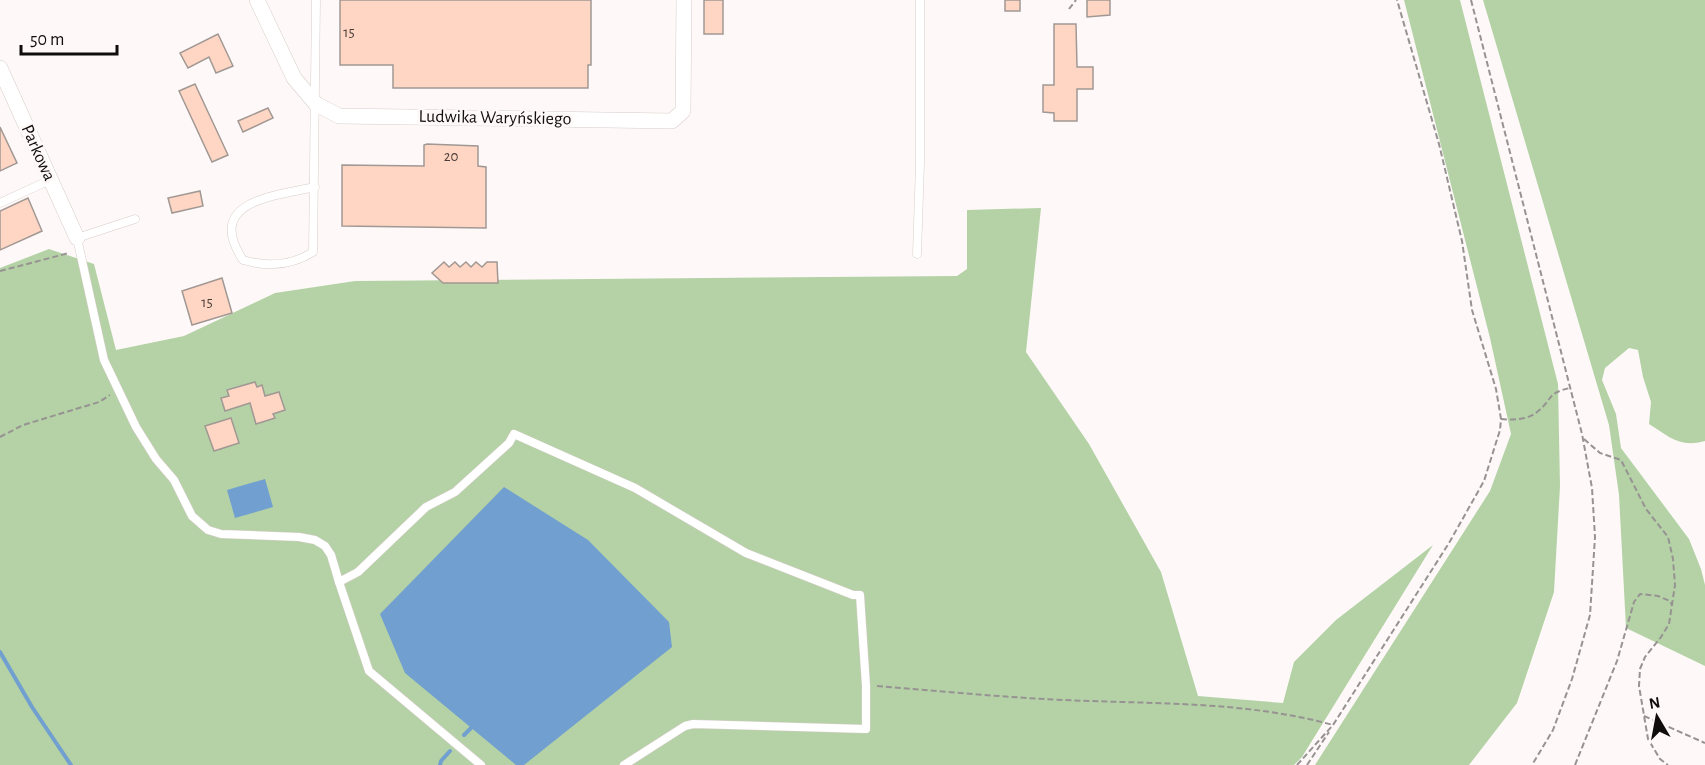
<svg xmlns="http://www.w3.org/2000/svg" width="1705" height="765" font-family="'Alegreya Sans',sans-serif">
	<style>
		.green { fill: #b4d2a6 }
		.water { fill: #719fcf }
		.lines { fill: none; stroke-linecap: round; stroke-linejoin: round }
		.stream { stroke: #719fcf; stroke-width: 4 }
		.building { fill: #fed6c3; stroke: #a19894; stroke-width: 1.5 }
		.lane-casing { stroke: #d7cdc9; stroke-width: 9 }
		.street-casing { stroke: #d7cdc9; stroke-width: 16 }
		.path { stroke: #979392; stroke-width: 2; stroke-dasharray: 6 3; stroke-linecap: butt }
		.lane { stroke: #fff; stroke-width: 8 }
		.street { stroke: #fff; stroke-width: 15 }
		.labels { text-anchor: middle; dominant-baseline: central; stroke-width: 6; stroke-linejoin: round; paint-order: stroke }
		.number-label { font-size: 15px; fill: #4c3f3a }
		.street-label { font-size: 18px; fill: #110d0c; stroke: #fef9f8 }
	</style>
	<rect width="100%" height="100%" fill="#fef9f8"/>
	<g class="green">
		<polygon points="1404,0 1460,0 1558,384 1560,486 1554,592 1517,703 1469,765 1315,765 1490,491 1511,434 1490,338"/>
		<path d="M1483,0H1705V441C1679,448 1670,437 1649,424L1651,402L1643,377L1638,350L1629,348L1605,368L1602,380L1616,414L1621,448L1689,539L1701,569L1705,585V666L1626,628L1619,495L1609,425Z"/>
		<polygon points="1041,208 1026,352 1089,444 1161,572 1198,696 1283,703 1294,662 1336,620 1433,545 1302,757 1294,765 0,765 0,268 49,249 94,264 116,350 184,336 275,293 355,281 957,276 967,269 967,210"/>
	</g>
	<g class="water">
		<polygon points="265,479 273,507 235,518 227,490"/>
		<polygon points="504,487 588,540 669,622 672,647 524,765 516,765 405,673 380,614"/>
	</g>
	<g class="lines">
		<g class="stream">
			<polyline points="0,652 32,707 71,765"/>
			<polyline points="464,735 471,728"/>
			<polyline points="440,765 441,761 450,751"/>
		</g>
	</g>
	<g class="building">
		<polygon points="340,0 591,0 591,65 588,65 588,88 393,88 393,65 340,65"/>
		<rect x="704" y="0" width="19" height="34"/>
		<rect x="1005" y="0" width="15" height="11"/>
		<polygon points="1087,0 1110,0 1110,15 1087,17"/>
		<polygon points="1054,24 1076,24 1077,67 1093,67 1093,89 1077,89 1077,121 1054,121 1054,113 1043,112 1043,85 1054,85"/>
		<polygon points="218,34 233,66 216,73 209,57 188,68 180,53"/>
		<polygon points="195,84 228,155 212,162 179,91"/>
		<polygon points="268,108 273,118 243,132 238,121"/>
		<polygon points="0,127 17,163 0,171"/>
		<polygon points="427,144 478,146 478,166 486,167 486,228 342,226 342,165 424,166 424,145"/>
		<polygon points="200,191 203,206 172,213 168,198"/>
		<polygon points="28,198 42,231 0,250 0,211"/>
		<polygon points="444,262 449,267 455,262 460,267 466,262 471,267 476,262 482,267 487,262 497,262 498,283 443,283 432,273"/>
		<polygon points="222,278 232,313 192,325 182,291"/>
		<polygon points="255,382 257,387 262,385 265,396 279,392 285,410 273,414 275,418 256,424 250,403 225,411 221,398 229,396 227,390"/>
		<polygon points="231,418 239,443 214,451 205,426"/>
	</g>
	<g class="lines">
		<defs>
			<g id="lane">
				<path d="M315,187C274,196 204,201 243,260C267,267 291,266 313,252L316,0"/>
				<polyline points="0,203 50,180"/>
				<polyline points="135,219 77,238 104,360 136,427 156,459 174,480 192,516 208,530 221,534 299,537 315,540 325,546 331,555 339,582 358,572 426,507 455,492 509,443 514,434 635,488 746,553 853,595 860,595 866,686 866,729 693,724 685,726 624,765"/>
				<polyline points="917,254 920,163 920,0"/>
				<polyline points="339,582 369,671 481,765"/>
			</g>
			<g id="street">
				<polyline points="257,0 294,78 316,104 339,116 672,121 683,111 684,0"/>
				<polyline points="0,68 77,238"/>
			</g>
		</defs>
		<use href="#lane" class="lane-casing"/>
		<use href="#street" class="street-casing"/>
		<g class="path">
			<polyline points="1471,0 1582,434 1592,488 1595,537 1590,615 1572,679 1553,730 1532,765"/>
			<polyline points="1069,9 1076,0"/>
			<polyline points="0,271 69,253"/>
			<path d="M1501,419C1512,420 1528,420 1537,412C1553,400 1546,393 1570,388"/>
			<polyline points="0,437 23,425 99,402 110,395"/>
			<polyline points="1584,439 1600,453 1621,460 1646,509 1668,537 1673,559 1675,585 1669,624 1661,637 1645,657 1640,669 1639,686 1648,739 1660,759 1668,765"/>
			<path d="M877,686C938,691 1000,697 1063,700C1153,704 1246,701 1333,725"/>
			<polyline points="1644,716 1705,743"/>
			<polyline points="1297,765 1333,725 1449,543 1484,481 1500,430 1501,419 1496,389 1472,310 1462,241 1439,144 1397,0"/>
			<polyline points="1307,765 1329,732"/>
			<polyline points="1575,765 1617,661 1634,602 1640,594 1658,596 1670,601 1672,605"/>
		</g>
		<use href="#lane" class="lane"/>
		<use href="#street" class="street"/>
	</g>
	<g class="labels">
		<g class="number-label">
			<text x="349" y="32">15</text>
			<text x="451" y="156">20</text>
			<text x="207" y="302">15</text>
		</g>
		<g class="street-label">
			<text transform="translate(495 118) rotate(1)">Ludwika Waryńskiego</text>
			<text transform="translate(38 153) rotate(66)">Parkowa</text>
		</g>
	</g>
	<g transform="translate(1657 717) rotate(350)" stroke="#fef9f8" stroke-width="4.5" paint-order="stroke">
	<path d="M0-4.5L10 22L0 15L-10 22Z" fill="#110d0c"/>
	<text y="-9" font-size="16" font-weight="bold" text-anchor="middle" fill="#110d0c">N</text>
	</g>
	<path d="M21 45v9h96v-9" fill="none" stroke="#110d0c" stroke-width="3"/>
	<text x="30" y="45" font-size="18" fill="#110d0c" stroke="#fef9f8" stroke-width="4.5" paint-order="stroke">50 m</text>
</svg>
